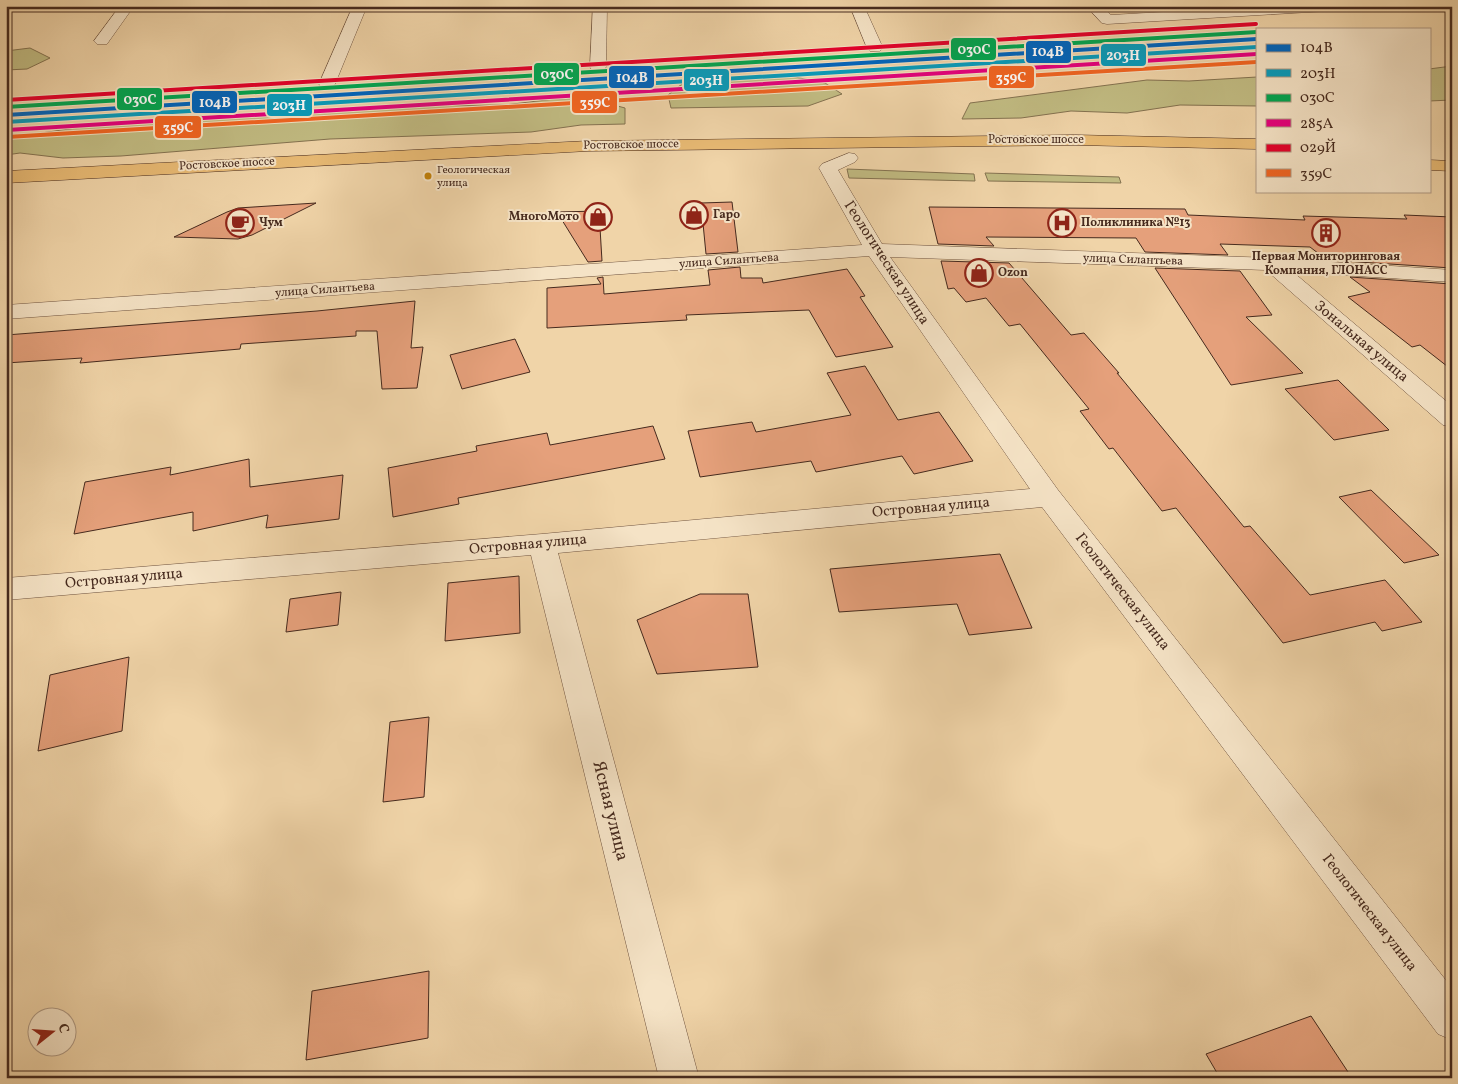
<svg xmlns="http://www.w3.org/2000/svg" width="1458" height="1084" font-family="Vollkorn,serif">
	<style>
		.green { fill: #c1bb82; stroke: #847250 }
		.building { fill: #e5a07b; stroke: #462a1e }
		.lines { fill: none; stroke-linecap: round; stroke-linejoin: round }
		.street-casing { stroke: #705440; stroke-width: 1 }
		.highway-casing { stroke: #462a1e; stroke-width: 1 }
		.street { fill: #f5e3c6; fill-rule: evenodd }
		.highway { fill: #e8ba74; fill-rule: evenodd }
		.rail-1-casing { stroke: #f5e3c6; stroke-width: 6 }
		.rail-2-casing { stroke: #f5e3c6; stroke-width: 6 }
		.rail-3-casing { stroke: #f5e3c6; stroke-width: 6 }
		.rail-4-casing { stroke: #f5e3c6; stroke-width: 6 }
		.rail-5-casing { stroke: #f5e3c6; stroke-width: 6 }
		.rail-6-casing { stroke: #f5e3c6; stroke-width: 6 }
		.rail-1 { stroke: #0065bd; stroke-width: 4 }
		.rail-2 { stroke: #079cbc; stroke-width: 4 }
		.rail-3 { stroke: #00a651; stroke-width: 4 }
		.rail-4 { stroke: #e5007d; stroke-width: 4 }
		.rail-5 { stroke: #e4002b; stroke-width: 4 }
		.rail-6 { stroke: #f26522; stroke-width: 4 }
		.bus-dot { fill: #c28109; stroke: #f5e3c6; stroke-width: 2 }
		.labels { text-anchor: middle; dominant-baseline: central; stroke-width: 4; stroke-linejoin: round; paint-order: stroke }
		.far-bus-label { font-size: 11px; fill: #462a1e; stroke: #f5e3c6; text-anchor: start }
		.far-street-label { font-size: 12px; fill: #462a1e; stroke: #f5e3c6 }
		.far-poi-label { font-size: 12px; font-weight: bold; fill: #462a1e; stroke: #f5e3c6; text-anchor: start }
		.street-label { font-size: 15px; fill: #462a1e; stroke: #f5e3c6 }
		.near-street-label { font-size: 18px; fill: #462a1e; stroke: #f5e3c6 }
		.line-badge { stroke: #f5e3c6; stroke-width: 2 }
		.badge-label { font-size: 14px; text-anchor: middle; font-weight: bold; fill: #fff }
	</style>
	<rect width="100%" height="100%" fill="#f0d4a8"/>
	<filter id="stains"><feTurbulence type="fractalNoise" baseFrequency=".004" numOctaves="4"/><feColorMatrix values="0 0 0 0 .2 0 0 0 0 .09 0 0 0 0 .02 0 0 0 .5 -.17"/></filter>
	<radialGradient id="worn" r=".72"><stop offset=".6" stop-color="#630" stop-opacity="0"/><stop offset="1" stop-color="#630" stop-opacity=".3"/></radialGradient>
	<g class="green">
		<polygon points="30,48 50,58 27,69 6,70 6,51"/>
		<polygon points="1452,66 1452,100 1429,101 1429,69"/>
		<polygon points="790,76 825,83 842,94 808,106 671,108 668,95 682,84 739,78"/>
		<polygon points="1257,77 1257,106 1180,105 1127,113 1071,111 1021,118 962,119 970,103 1147,80 1189,81"/>
		<polygon points="588,98 625,108 625,124 581,125 531,132 330,139 121,156 63,158 20,153 6,155 6,138 104,124 181,116 323,113 383,106 505,105 554,99"/>
		<polygon points="847,169 974,174 975,181 849,178"/>
		<polygon points="985,173 1119,177 1121,183 988,181"/>
	</g>
	<g class="building">
		<polygon points="732,202 738,252 706,254 701,203"/>
		<polygon points="316,203 252,235 238,239 174,237 227,212 238,208"/>
		<polygon points="929,207 1185,209 1188,215 1305,220 1303,216 1407,219 1404,215 1452,217 1452,268 1327,260 1310,247 1220,244 1228,255 1145,252 1136,238 986,237 994,246 938,244"/>
		<polygon points="599,211 602,261 588,262 557,212"/>
		<polygon points="941,261 1009,263 1071,335 1084,333 1119,373 1117,373 1244,527 1250,526 1310,595 1385,580 1422,622 1382,631 1375,622 1283,643 1176,508 1162,511 1113,448 1109,449 1080,411 1089,409 1020,324 1009,326 986,298 966,302 954,288 948,289"/>
		<polygon points="740,267 741,278 762,278 763,283 847,269 865,296 860,297 893,347 836,357 809,310 686,315 687,320 547,328 547,288 601,284 597,278 603,277 604,294 710,285 708,270"/>
		<polygon points="1155,268 1240,271 1272,315 1246,317 1303,373 1231,385"/>
		<polygon points="1350,277 1452,284 1452,370 1420,345 1412,347 1348,297 1370,292"/>
		<polygon points="415,301 411,348 423,347 417,388 382,389 377,331 356,331 356,336 241,344 240,349 136,358 80,363 82,358 6,363 6,335 317,311"/>
		<polygon points="515,339 530,372 462,389 450,355"/>
		<polygon points="865,366 898,420 939,412 973,461 914,474 902,456 816,472 811,461 700,477 688,431 752,422 756,432 851,415 827,373"/>
		<polygon points="1338,380 1389,430 1334,440 1285,389"/>
		<polygon points="653,426 665,459 458,498 459,504 393,517 388,468 477,451 476,446 547,433 550,445"/>
		<polygon points="249,459 250,487 343,475 339,519 266,528 268,515 193,531 193,512 74,534 85,482 171,467 170,475"/>
		<polygon points="1371,490 1439,555 1404,563 1339,497"/>
		<polygon points="1000,554 1032,628 969,635 957,604 839,612 830,569"/>
		<polygon points="519,576 520,633 445,641 448,583"/>
		<polygon points="341,592 338,625 286,632 290,599"/>
		<polygon points="700,594 748,594 758,667 657,674 637,620"/>
		<polygon points="129,657 122,731 38,751 50,675"/>
		<polygon points="429,717 424,797 383,802 390,722"/>
		<polygon points="429,971 428,1038 306,1060 312,991"/>
		<polygon points="1311,1016 1352,1078 1220,1078 1206,1054"/>
	</g>
	<g class="lines">
		<defs>
			<g id="street">
				<polygon points="120,6 134,6 107,44 97,44 94,41"/>
				<polygon points="353,6 367,6 335,84 333,87 321,87 319,84"/>
				<polygon points="593,6 607,6 606,67 604,70 592,70 590,67"/>
				<polygon points="850,6 864,6 883,48 880,51 870,51 867,48"/>
				<polygon points="1086,6 1101,6 1111,15 1267,6 1351,6 1344,10 1107,24 1102,23"/>
				<polygon points="849,153 855,154 858,158 855,162 838,170 882,244 1271,258 1452,270 1452,282 1293,272 1452,406 1452,427 1443,425 1266,270 890,257 1058,490 1452,988 1452,1040 1438,1034 1042,507 558,553 699,1078 659,1078 531,555 6,600 6,578 542,534 1030,489 869,256 6,319 6,305 862,245 819,168 822,164"/>
			</g>
			<g id="highway">
				<polygon points="1075,135 1257,139 1257,149 1075,145 588,151 6,183 6,171 588,141"/>
				<polygon points="1429,160 1452,161 1452,171 1429,170"/>
			</g>
		</defs>
		<use href="#street" class="street-casing"/>
		<use href="#highway" class="highway-casing"/>
		<use href="#street" class="street"/>
		<use href="#highway" class="highway"/>
		<defs>
			<polyline id="rail-1" points="6,115 1257,39"/>
			<polyline id="rail-2" points="6,122 1257,47"/>
			<polyline id="rail-3" points="6,107 1257,32"/>
			<polyline id="rail-4" points="7,130 1257,54"/>
			<polyline id="rail-5" points="6,100 1256,24"/>
			<polyline id="rail-6" points="7,137 1257,62"/>
		</defs>
		<use href="#rail-1" class="rail-1-casing"/>
		<use href="#rail-2" class="rail-2-casing"/>
		<use href="#rail-3" class="rail-3-casing"/>
		<use href="#rail-4" class="rail-4-casing"/>
		<use href="#rail-5" class="rail-5-casing"/>
		<use href="#rail-6" class="rail-6-casing"/>
		<use href="#rail-1" class="rail-1"/>
		<use href="#rail-2" class="rail-2"/>
		<use href="#rail-3" class="rail-3"/>
		<use href="#rail-4" class="rail-4"/>
		<use href="#rail-5" class="rail-5"/>
		<use href="#rail-6" class="rail-6"/>
	</g>
	<defs>
		<symbol id="shop-ring" viewBox="-11 -11 22 22"><circle r="9.5" fill="#f5e3c6" stroke="#8f2418" stroke-width="1.5"/><path d="M-5-2.5h2.3a2.7 3.5 0 0 1 5.4 0H5L5.5 6h-11ZM-1.5-2.5h3a1.5 2.3 0 0 0-3 0Z" fill="#8f2418"/></symbol>
		<symbol id="cafe-ring" viewBox="-11 -11 22 22"><circle r="9.5" fill="#f5e3c6" stroke="#8f2418" stroke-width="1.5"/><path d="M-5.5-4.5H6V0H3Q3 3.5 0 3.5H-2.5Q-5.5 3.5-5.5 0ZM3-3.2v2h1.7v-2ZM-6 4.5H4V6H-6Z" fill="#8f2418"/></symbol>
		<symbol id="hospital-ring" viewBox="-11 -11 22 22"><circle r="9.5" fill="#f5e3c6" stroke="#8f2418" stroke-width="1.5"/><path d="M-5-5h3v3.5h4V-5h3V5h-3V1.5h-4V5h-3Z" fill="#8f2418"/></symbol>
		<symbol id="building-ring" viewBox="-11 -11 22 22"><circle r="9.5" fill="#f5e3c6" stroke="#8f2418" stroke-width="1.5"/><path d="M-4-6H4V6H1V3H-1V6H-4ZM-2.5-4.3h1.7v1.8h-1.7ZM.8-4.3h1.7v1.8H.8ZM-2.5-1h1.7V.8h-1.7ZM.8-1h1.7V.8H.8Z" fill="#8f2418"/></symbol>
	</defs>
	<g fill-rule="evenodd">
		<use href="#shop-ring" x="678" y="199" width="32" height="32"/>
		<use href="#shop-ring" x="582" y="201" width="32" height="32"/>
		<use href="#cafe-ring" x="224" y="207" width="32" height="32"/>
		<use href="#hospital-ring" x="1046" y="207" width="32" height="32"/>
		<use href="#building-ring" x="1310" y="217" width="32" height="32"/>
		<use href="#shop-ring" x="963" y="257" width="32" height="32"/>
	</g>
	<circle class="bus-dot" cx="428" cy="176" r="4.5"/>
	<g class="labels">
		<g class="far-bus-label">
			<text x="437" y="170">Геологическая<tspan x="437" dy="13">улица</tspan></text>
		</g>
		<g class="far-street-label">
			<text x="1036" y="140">Ростовское шоссе</text>
			<text transform="translate(631 145) rotate(-1)">Ростовское шоссе</text>
			<text transform="translate(227 164) rotate(-3)">Ростовское шоссе</text>
			<text transform="translate(1133 260) rotate(2)">улица Силантьева</text>
			<text transform="translate(729 261) rotate(-4)">улица Силантьева</text>
			<text transform="translate(325 290) rotate(-4)">улица Силантьева</text>
		</g>
		<g class="far-poi-label">
			<text x="713" y="215">Гаро</text>
			<text x="579" y="217" text-anchor="end">МногоМото</text>
			<text x="259" y="223">Чум</text>
			<text x="1081" y="223">Поликлиника №13</text>
			<text x="1326" y="257" text-anchor="middle">Первая Мониторинговая<tspan x="1326" dy="14">Компания, ГЛОНАСС</tspan></text>
			<text x="998" y="273">Ozon</text>
		</g>
		<g class="street-label">
			<text transform="translate(886 263) rotate(57)">Геологическая улица</text>
			<text transform="translate(1361 342) rotate(40)">Зональная улица</text>
			<text transform="translate(931 508) rotate(-5)">Островная улица</text>
			<text transform="translate(528 545) rotate(-5)">Островная улица</text>
			<text transform="translate(124 579) rotate(-5)">Островная улица</text>
			<text transform="translate(1122 592) rotate(52)">Геологическая улица</text>
			<text transform="translate(1369 913) rotate(52)">Геологическая улица</text>
		</g>
		<g class="near-street-label">
			<text transform="translate(610 811) rotate(76)">Ясная улица</text>
		</g>
	</g>
	<g class="line-badge">
		<rect x="950" y="37" width="47" height="24" rx="5" fill="#00a651"/>
		<rect x="1025" y="40" width="47" height="24" rx="5" fill="#0065bd"/>
		<rect x="1100" y="43" width="47" height="24" rx="5" fill="#079cbc"/>
		<rect x="533" y="62" width="47" height="24" rx="5" fill="#00a651"/>
		<rect x="988" y="65" width="47" height="24" rx="5" fill="#f26522"/>
		<rect x="608" y="65" width="47" height="24" rx="5" fill="#0065bd"/>
		<rect x="683" y="68" width="47" height="24" rx="5" fill="#079cbc"/>
		<rect x="116" y="87" width="47" height="24" rx="5" fill="#00a651"/>
		<rect x="571" y="90" width="47" height="24" rx="5" fill="#f26522"/>
		<rect x="191" y="90" width="47" height="24" rx="5" fill="#0065bd"/>
		<rect x="266" y="93" width="47" height="24" rx="5" fill="#079cbc"/>
		<rect x="154" y="115" width="48" height="24" rx="5" fill="#f26522"/>
	</g>
	<g class="badge-label">
		<text x="974" y="54">030C</text>
		<text x="1048" y="56">104В</text>
		<text x="1123" y="60">203Н</text>
		<text x="557" y="79">030C</text>
		<text x="1011" y="82">359С</text>
		<text x="632" y="82">104В</text>
		<text x="706" y="85">203Н</text>
		<text x="140" y="104">030C</text>
		<text x="595" y="107">359С</text>
		<text x="215" y="107">104В</text>
		<text x="289" y="110">203Н</text>
		<text x="178" y="132">359С</text>
	</g>
	<rect width="1458" height="1084" fill="none" stroke="#f0d4a8" stroke-width="25"/>
	<rect x="8" y="8" width="1443" height="1069" fill="none" stroke="#462a1e" stroke-width="2.5"/>
	<rect x="12" y="12" width="1433" height="1059" fill="none" stroke="#462a1e"/>
	<rect x="1256" y="28" width="175" height="165" fill="#f5e3c6" stroke="#af9983"/>
	<rect x="1266" y="44" width="25" height="8" fill="#0065bd" stroke="#af9983"/>
	<text x="1300" y="52" font-size="15" fill="#462a1e">104В</text>
	<rect x="1266" y="69" width="25" height="8" fill="#079cbc" stroke="#af9983"/>
	<text x="1300" y="78" font-size="15" fill="#462a1e">203Н</text>
	<rect x="1266" y="94" width="25" height="8" fill="#00a651" stroke="#af9983"/>
	<text x="1300" y="102" font-size="15" fill="#462a1e">030C</text>
	<rect x="1266" y="119" width="25" height="8" fill="#e5007d" stroke="#af9983"/>
	<text x="1300" y="128" font-size="15" fill="#462a1e">285А</text>
	<rect x="1266" y="144" width="25" height="8" fill="#e4002b" stroke="#af9983"/>
	<text x="1300" y="152" font-size="15" fill="#462a1e">029Й</text>
	<rect x="1266" y="169" width="25" height="8" fill="#f26522" stroke="#af9983"/>
	<text x="1300" y="178" font-size="15" fill="#462a1e">359С</text>
	<g transform="translate(52 1032) rotate(73)"><circle r="24" fill="#f5e3c6" stroke="#af9983"/>
	<path d="M0-4L9 19L0 12L-9 19Z" fill="#8f2418"/>
	<text y="-8" font-size="14" font-weight="bold" text-anchor="middle" fill="#462a1e">С</text>
	</g>
	<rect width="100%" height="100%" filter="url(#stains)"/>
	<rect width="100%" height="100%" fill="url(#worn)"/>
</svg>
